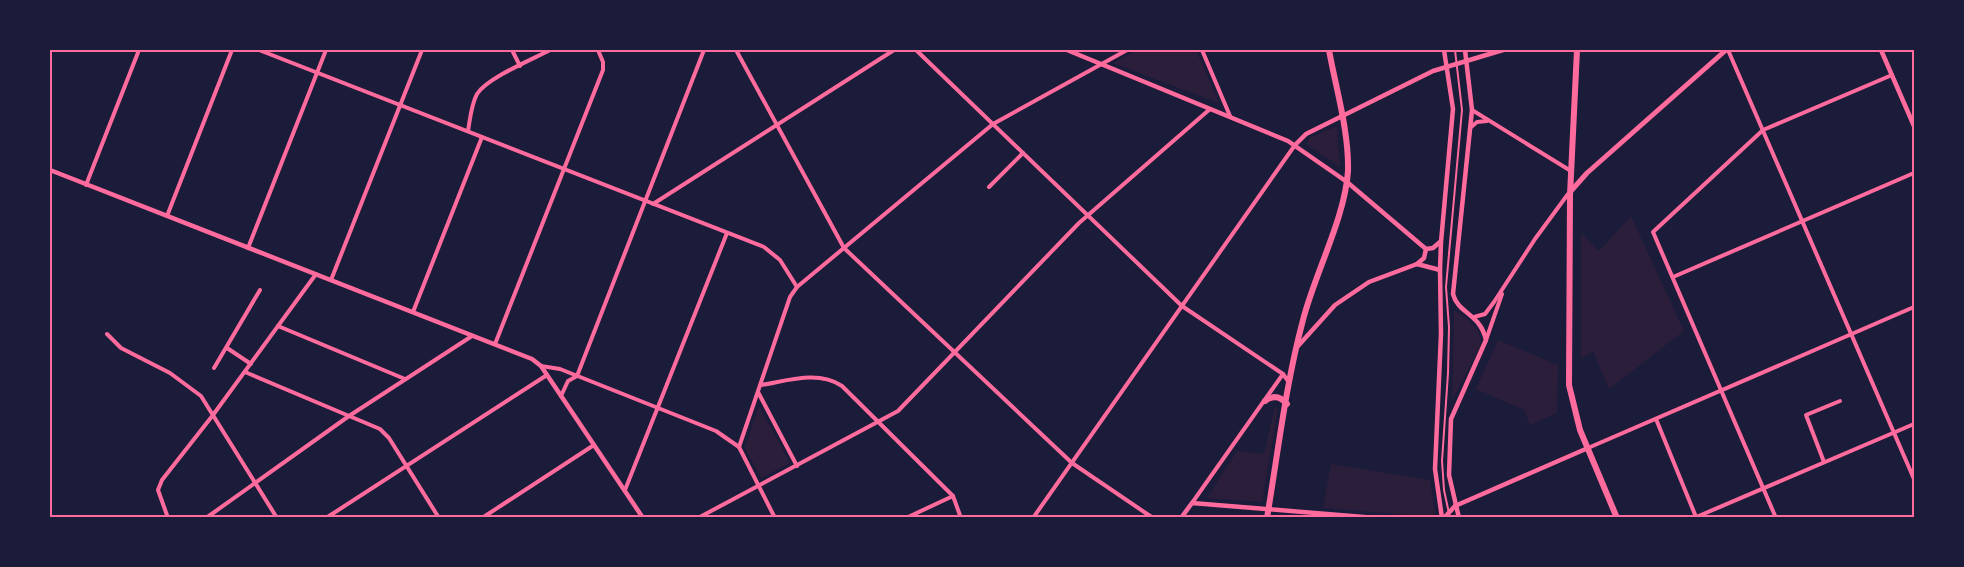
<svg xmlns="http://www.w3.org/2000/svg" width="1964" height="567" font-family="'IBM Plex Sans',sans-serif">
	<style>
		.green { fill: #2a1e3b }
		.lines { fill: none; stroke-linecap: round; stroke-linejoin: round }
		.service { stroke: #ff6b9d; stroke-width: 2 }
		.minor { stroke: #ff6b9d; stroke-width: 4 }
		.tertiary { stroke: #ff6b9d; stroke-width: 4.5 }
		.secondary { stroke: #ff6b9d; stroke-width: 5 }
		.primary { stroke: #ff6b9d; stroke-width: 6 }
		.neatline { fill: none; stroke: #ff6b9d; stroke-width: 2 }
	</style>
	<rect width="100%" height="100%" fill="#1b1b3a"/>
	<g class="green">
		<polygon points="1137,50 1196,50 1219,103 1113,63"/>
		<polygon points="1337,126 1340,167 1306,144 1310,138"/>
		<polygon points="1631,216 1684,331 1609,389 1593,351 1581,359 1581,233 1599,251"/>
		<path d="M1454,310C1468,319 1481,327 1481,345L1452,401Z"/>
		<polygon points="1498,340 1558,365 1557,413 1530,425 1524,410 1476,389"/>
		<polygon points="759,406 790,463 761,478 745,448"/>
		<polygon points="1275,407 1278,409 1262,502 1207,498 1237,451 1264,454"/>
		<polygon points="1331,464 1430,480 1435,514 1422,516 1323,508"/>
	</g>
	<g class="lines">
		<polyline class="service" points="1450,518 1444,490 1442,461 1448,373 1449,327 1446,287 1462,110 1455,50"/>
		<g class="minor">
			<polyline points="259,50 764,247 780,260 797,287"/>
			<polyline points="512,50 520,66"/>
			<polyline points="736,50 844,248 1072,463 1153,518"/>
			<polyline points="916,50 1182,306 1283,374 1288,381"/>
			<polyline points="1202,50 1230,116"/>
			<polyline points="1728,50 1914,479"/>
			<polyline points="1472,110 1571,171"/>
			<polyline points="1470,128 1477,122 1487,121"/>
			<path d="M468,131C470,120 471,105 477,94C487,78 533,59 550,50"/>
			<polyline points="86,185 139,50"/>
			<polyline points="989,187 1023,153"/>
			<polyline points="653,204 894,50"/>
			<polyline points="167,216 232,50"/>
			<polyline points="248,248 326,50"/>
			<polyline points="1673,277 1914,173"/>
			<polyline points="331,280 422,50"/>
			<polyline points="413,312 482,137"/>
			<polyline points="1474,317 1485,314 1494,302 1535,239 1568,194"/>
			<polyline points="278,326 405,379"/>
			<polyline points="107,334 121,348 170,373 201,396 277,518"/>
			<polyline points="1486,340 1502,294"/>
			<polyline points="495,344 603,70 603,62 598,50"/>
			<polyline points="227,348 251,364"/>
			<polyline points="541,366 560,369 716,431 739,447 775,518"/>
			<polyline points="214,368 260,290"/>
			<polyline points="245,372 380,429 389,438 439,518"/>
			<path d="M761,385C787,381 818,370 842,386L953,496L961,518"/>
			<polyline points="758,392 797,466"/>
			<polyline points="561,396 568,381 577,376 704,50"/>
			<polyline points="1656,419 1696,517"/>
			<polyline points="739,447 790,297 797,287 993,124 1127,50"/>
			<polyline points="1588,448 1914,307"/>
			<polyline points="1824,462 1806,415 1840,401"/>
			<polyline points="625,490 727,233"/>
			<polyline points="1192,503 1283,374"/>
			<polyline points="168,518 158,490 162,480 213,415 316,274"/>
			<polyline points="206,518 349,416 472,336"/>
			<polyline points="326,518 547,375"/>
			<polyline points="482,518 594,445"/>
			<polyline points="698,518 898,411 1079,223 1210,109"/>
			<polyline points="906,518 953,496"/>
			<polyline points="1033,518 1295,145"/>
			<polyline points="1694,518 1914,424"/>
			<polyline points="1776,518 1653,232 1763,130 1892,75"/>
		</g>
		<g class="tertiary">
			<polyline points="1067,50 1288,141 1347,182 1426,249 1433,248 1440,242"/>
			<polyline points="1881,50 1914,126"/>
			<polyline points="1295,145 1306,134 1433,71 1503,50"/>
			<polyline points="50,170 532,359 541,366 643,518"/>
			<polyline points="1417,264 1424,258 1426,249"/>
			<polyline points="1298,346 1335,305 1369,282 1417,264 1440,270"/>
			<polyline points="1181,518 1192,503 1376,518"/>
			<polyline points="1442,518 1435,469 1441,334 1440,270 1441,242 1453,109 1444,50"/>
			<polyline points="1444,518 1455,506 1588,448"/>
			<path d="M1459,518L1449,475L1451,419L1486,340C1480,313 1458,314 1453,294L1472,110L1465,50"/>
		</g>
		<polyline class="secondary" points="1571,191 1587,173 1726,50"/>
		<g class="primary">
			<polyline points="1577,50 1570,195 1569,385 1580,430 1617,518"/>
			<path d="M1265,401C1273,395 1280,396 1287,404"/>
			<path d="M1267,518C1278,452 1286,383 1303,320C1315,273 1345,218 1348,171C1349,131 1336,89 1329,50"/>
		</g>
	</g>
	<rect width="1964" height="567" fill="none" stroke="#1b1b3a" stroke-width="102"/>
	<rect x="51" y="51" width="1862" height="465" class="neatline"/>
</svg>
